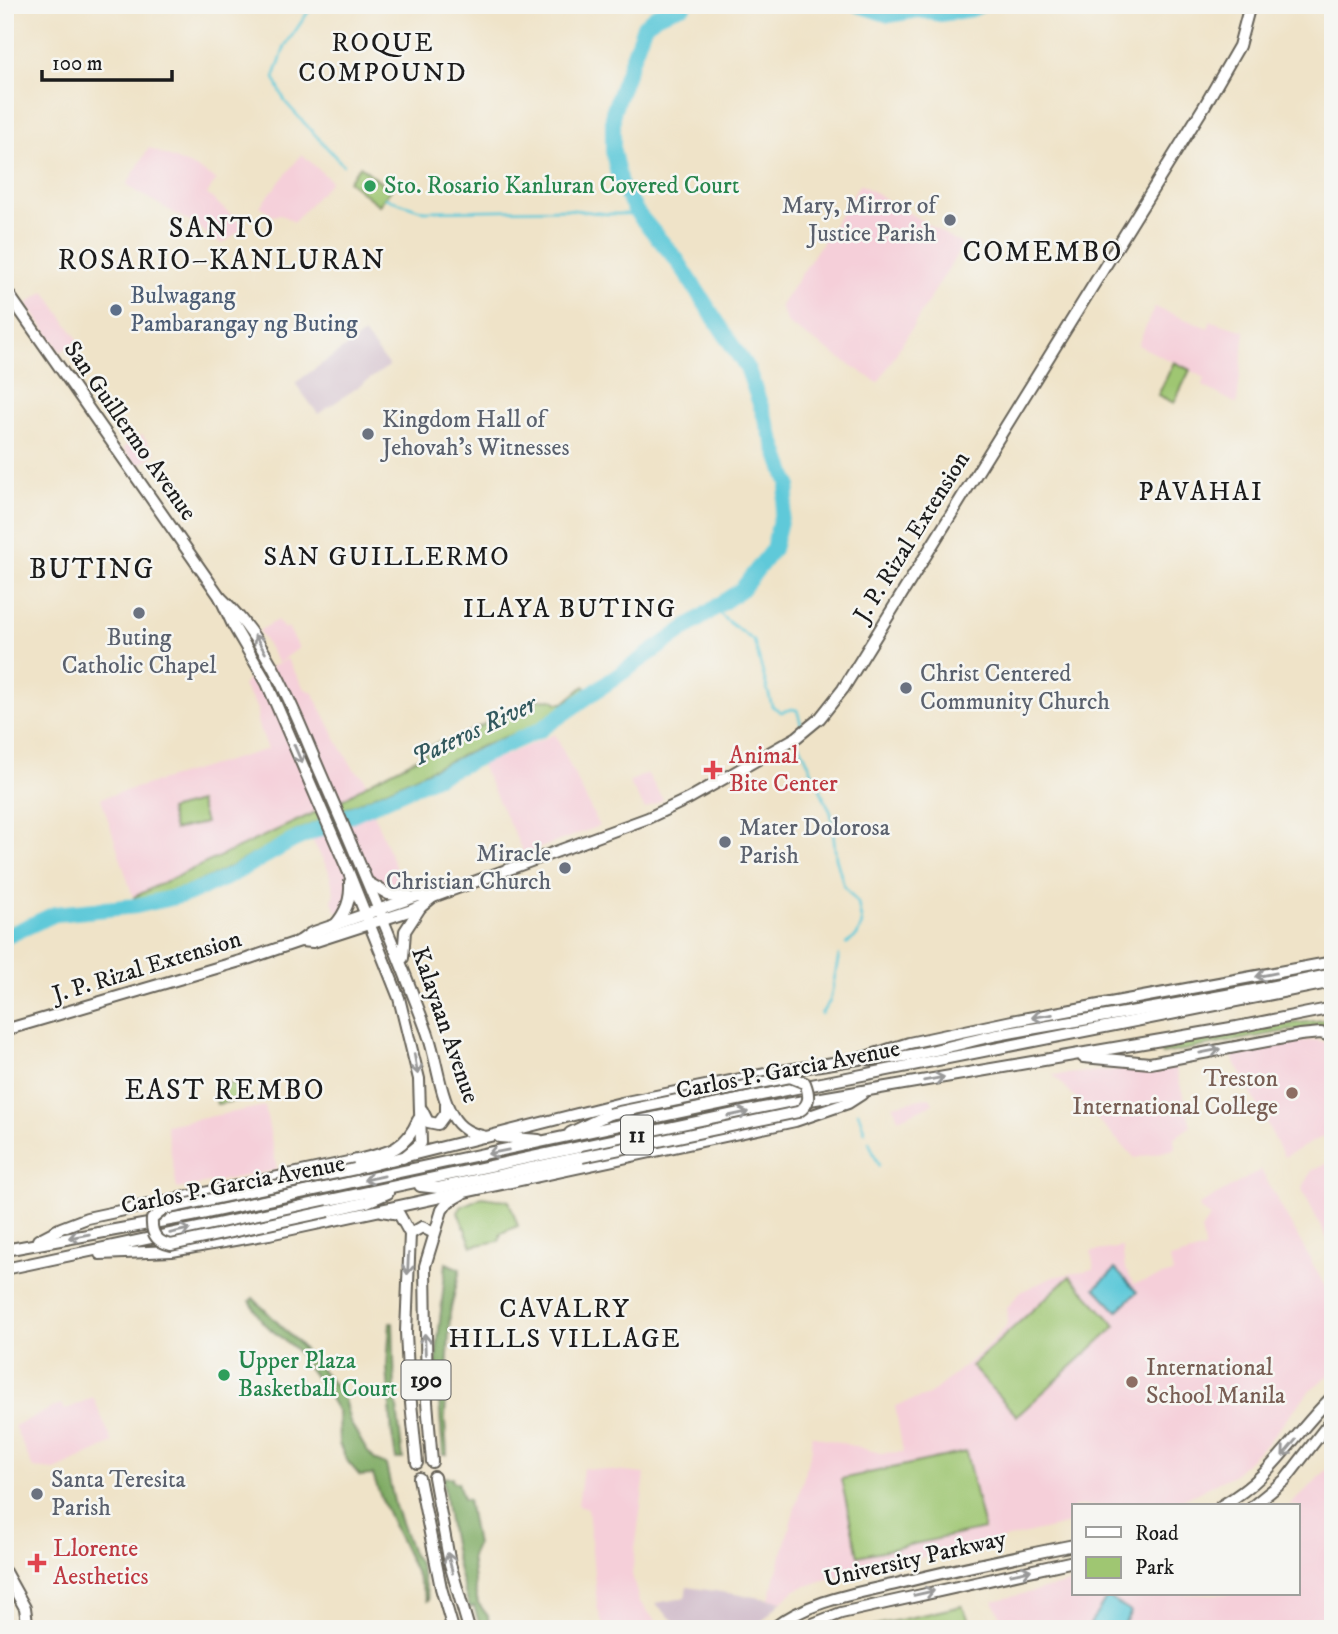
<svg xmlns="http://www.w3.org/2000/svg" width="1338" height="1634" font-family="'IM FELL DW Pica',serif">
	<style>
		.built { fill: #f5cfd9 }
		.industrial { fill: #d1bdcb }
		.green { fill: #9fc672; stroke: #5e7147; stroke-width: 2 }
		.forest { fill: #7fab64; stroke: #4e6440; stroke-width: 2 }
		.water { fill: #5fc9d9; stroke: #3e727a; stroke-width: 2 }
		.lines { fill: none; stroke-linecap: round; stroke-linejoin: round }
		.stream { stroke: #5fc9d9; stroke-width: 2.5 }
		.river { stroke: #5fc9d9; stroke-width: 16 }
		.major-casing { stroke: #666258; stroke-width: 14 }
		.major { stroke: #fff; stroke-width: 10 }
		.major-bridge-casing { stroke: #666258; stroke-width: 14; stroke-linecap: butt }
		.major-bridge { stroke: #fff; stroke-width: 10 }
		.oneway { stroke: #999 }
		.leisure-dot { fill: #2e9e5b; stroke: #f6f6f2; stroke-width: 2.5 }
		.worship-dot { fill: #6b7280; stroke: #f6f6f2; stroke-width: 2.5 }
		.service-dot { fill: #5c6f8a; stroke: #f6f6f2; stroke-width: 2.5 }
		.health-dot { fill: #e0444e; stroke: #f6f6f2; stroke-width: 2.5 }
		.education-dot { fill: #8d6e63; stroke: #f6f6f2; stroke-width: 2.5 }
		.labels { text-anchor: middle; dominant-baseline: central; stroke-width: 5; stroke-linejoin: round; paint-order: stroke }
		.shield { fill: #f6f6f2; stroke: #5d5d5c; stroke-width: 2 }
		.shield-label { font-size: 23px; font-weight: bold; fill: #1c1c1c }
		.leisure-label { font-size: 24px; fill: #27864d; stroke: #f6f6f2; text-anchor: start }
		.worship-label { font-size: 24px; fill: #5b616d; stroke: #f6f6f2; text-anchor: start }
		.service-label { font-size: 24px; fill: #4e5e75; stroke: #f6f6f2; text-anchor: start }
		.street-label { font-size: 24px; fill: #1c1c1c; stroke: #f6f6f2 }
		.health-label { font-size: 24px; fill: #be3a42; stroke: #f6f6f2; text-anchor: start }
		.education-label { font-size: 24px; fill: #785e54; stroke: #f6f6f2; text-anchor: end }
		.neighbourhood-label { font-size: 26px; letter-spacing: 2px; fill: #1c1c1c; stroke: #f6f6f2 }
		.water-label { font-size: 26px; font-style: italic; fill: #33595e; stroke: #f6f6f2 }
		.quarter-label { font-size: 28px; letter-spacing: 2px; fill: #1c1c1c; stroke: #f6f6f2 }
	</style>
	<rect width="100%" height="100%" fill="#f6f6f2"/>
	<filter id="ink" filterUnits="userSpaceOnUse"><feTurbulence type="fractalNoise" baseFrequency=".0143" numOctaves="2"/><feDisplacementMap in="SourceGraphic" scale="14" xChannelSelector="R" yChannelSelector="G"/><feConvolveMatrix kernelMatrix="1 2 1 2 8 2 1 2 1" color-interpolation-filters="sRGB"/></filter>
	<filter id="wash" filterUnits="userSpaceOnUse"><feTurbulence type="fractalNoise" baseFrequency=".00686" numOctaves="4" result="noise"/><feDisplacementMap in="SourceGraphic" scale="28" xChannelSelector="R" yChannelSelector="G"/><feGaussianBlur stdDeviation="1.57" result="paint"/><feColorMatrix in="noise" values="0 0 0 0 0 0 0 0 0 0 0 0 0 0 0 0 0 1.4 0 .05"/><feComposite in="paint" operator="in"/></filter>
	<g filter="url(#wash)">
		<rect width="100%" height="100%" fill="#efe3c8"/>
		<g class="built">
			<polygon points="149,148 200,170 216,180 207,194 245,227 222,244 192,223 130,188 127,184"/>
			<polygon points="302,154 331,181 294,222 280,214 273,216 260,206"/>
			<polygon points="860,184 963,245 878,383 788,324 780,307"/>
			<polygon points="45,291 78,340 61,352 27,304"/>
			<polygon points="1154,307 1208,328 1211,321 1245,331 1237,404 1203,386 1205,378 1138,345"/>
			<polygon points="142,435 156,453 137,467 123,448"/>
			<polygon points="277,620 284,629 288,627 299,648 278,663 259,631"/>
			<polygon points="287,659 304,688 313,693 340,746 354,769 364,777 376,820 402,883 337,913 332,901 334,891 328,869 300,818 133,897 101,798 268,749 257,722 258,709 243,686 249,678"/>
			<polygon points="555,734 599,826 524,854 481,765"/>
			<polygon points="647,773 663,800 645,809 629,782"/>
			<polygon points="1316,1040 1333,1044 1333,1131 1284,1157 1231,1055 1300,1041"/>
			<polygon points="1175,1065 1191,1126 1174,1138 1175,1149 1135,1158 1053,1075"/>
			<polygon points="930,1097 933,1104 898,1119 893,1105"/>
			<polygon points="265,1106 277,1170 177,1189 166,1125"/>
			<polygon points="1333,1159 1333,1243 1330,1245 1302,1189 1312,1170"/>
			<polygon points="1261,1170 1333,1301 1333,1372 1310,1390 1268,1442 1233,1475 1187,1498 1155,1506 1074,1506 1074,1523 824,1580 795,1590 782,1601 769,1599 812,1448 811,1435 880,1453 903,1452 895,1406 929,1395 985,1349 1006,1326 1008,1319 1006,1309 1020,1292 1053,1277 1094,1269 1091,1252 1122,1247 1125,1268 1134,1284 1173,1273 1170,1259 1205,1249 1201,1230 1210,1217 1199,1208 1201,1204"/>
			<polygon points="93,1397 113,1443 55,1470 33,1468 14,1426 61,1404 65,1410"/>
			<polygon points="1333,1464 1333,1629 1007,1629 993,1601 1074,1582 1074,1594 1298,1594 1298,1506 1289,1506"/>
			<polygon points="583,1468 645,1474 632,1574 639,1601 662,1629 604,1629 597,1606 588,1508 578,1505"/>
		</g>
		<g class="industrial">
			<polygon points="364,334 389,366 318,414 295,383"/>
			<polygon points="687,1587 782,1601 754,1629 682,1629 655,1603 685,1598"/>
		</g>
		<g class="green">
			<polygon points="360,166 391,190 379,205 348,181"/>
			<polygon points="1174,362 1190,370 1174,403 1158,395"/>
			<polygon points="584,686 589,691 538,725 489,743 293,833 221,872 187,887 135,901 134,897 156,886 342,800 372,781 426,754 424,750 442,740 445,744 532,700 552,699 558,703 564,703"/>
			<polygon points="199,802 205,823 174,830 169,810"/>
			<polygon points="1333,1019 1333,1031 1315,1028 1292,1030 1162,1054 1159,1045 1288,1024"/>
			<polygon points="235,1083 239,1100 217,1104 213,1087"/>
			<polygon points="482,1197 509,1201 518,1226 501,1233 499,1241 472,1246 458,1212 462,1206"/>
			<polygon points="1070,1276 1116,1326 1017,1416 971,1366"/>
			<polygon points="966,1452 984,1529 858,1556 841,1479"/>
			<polygon points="962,1606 974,1629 859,1629"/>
		</g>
		<g class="forest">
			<polygon points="446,1263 460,1269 450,1313 445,1419 447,1455 443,1455 436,1358"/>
			<path d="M253,1298L299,1344L343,1395L350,1422L367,1451L376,1461L386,1465L395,1506L413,1555L418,1561L429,1600L427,1601C412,1558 386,1519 373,1475L360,1476L348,1462L339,1444L338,1412L328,1395L295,1349L263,1323L250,1301Z"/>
			<polygon points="390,1322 393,1322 395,1391 403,1459 396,1459 392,1435 387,1367"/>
			<path d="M452,1477L453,1482H458L463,1499L468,1500L476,1545L471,1556L475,1590L478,1603L488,1616L489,1629H481L474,1606L470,1608C455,1566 448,1522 443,1478Z"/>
		</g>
		<g class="water">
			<polygon points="1115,1269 1137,1292 1117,1311 1095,1288"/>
			<polygon points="1107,1597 1131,1612 1121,1629 1098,1629 1090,1624"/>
		</g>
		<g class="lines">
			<g class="stream">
				<polyline points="313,5 285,46 274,78 286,103 343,165"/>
				<polyline points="385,198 424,211 566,209 607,214 638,214"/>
				<polyline points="714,607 726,620 754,641 772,706 781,712 792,709 797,710 802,727"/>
				<polyline points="800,745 831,813 836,858 844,886 858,903 862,924 857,936 846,944"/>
				<polyline points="821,1014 830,1001 839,955"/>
				<polyline points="858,1112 865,1132"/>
				<polyline points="869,1142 879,1166"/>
			</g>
			<g class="river">
				<polyline points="858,5 889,15 918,10 940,14 972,9 981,5"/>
				<polyline points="5,937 55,914 136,906 188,894 226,878 292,841 540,730 742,589 773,549 789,485 748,370 677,260 638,214 620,184 613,151 613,112 644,26 657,15 684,5"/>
			</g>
		</g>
	</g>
	<g filter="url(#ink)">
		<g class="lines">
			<defs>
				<g id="major">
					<polyline points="5,289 220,597 233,625 267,683 349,873 399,998 419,1079 421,1143 403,1158"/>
					<path d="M220,597C271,644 294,712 321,774C358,859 394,943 426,1029C436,1054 439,1093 452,1115C460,1129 471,1134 486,1137L621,1103L775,1072L859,1059L909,1043L1012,1021L1333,962"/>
					<polyline points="369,883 388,894 409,896"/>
					<path d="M335,925C346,912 351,900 350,882"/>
					<polyline points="300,941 313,942 412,910 422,906 433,897 648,818 688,799 797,737 820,718 843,689 1205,105 1239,46 1250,5"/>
					<polyline points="403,958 405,931 420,908"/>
					<polyline points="5,1030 247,959 300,941 311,933 418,896 433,897"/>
					<polyline points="1083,1057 1150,1063 1300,1035 1321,1033 1333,1037"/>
					<path d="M868,1059C911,1060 960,1042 1003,1034C1113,1014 1224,998 1333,974"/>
					<polyline points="422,1110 428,1122 438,1124 446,1113 446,1105"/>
					<polyline points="570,1133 609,1114"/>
					<polyline points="499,1137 539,1140"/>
					<polyline points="355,1169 483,1137"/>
					<polyline points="420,1186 438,1188 582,1157"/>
					<polyline points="329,1211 367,1202 388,1193"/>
					<polyline points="382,1211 399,1214 410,1234 406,1332 408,1373 417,1463"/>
					<polyline points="410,1234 422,1227 434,1233"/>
					<path d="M38,1240L61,1228L87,1218L353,1161C384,1153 404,1153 418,1120"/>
					<polyline points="5,1250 192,1216 761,1095 1333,982"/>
					<polyline points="100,1254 172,1251 269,1234 795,1121 848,1103 862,1094"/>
					<polyline points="5,1269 763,1108 1237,1027 1333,1008"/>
					<polyline points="432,1462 427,1402 425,1266 442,1210 448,1202 462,1194"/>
					<polyline points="434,1477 450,1564 469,1629"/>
					<polyline points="419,1478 441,1588 453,1629"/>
					<path d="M1221,1506C1275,1475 1291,1436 1333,1396"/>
					<polyline points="1253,1506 1285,1480 1333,1418"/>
					<polyline points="5,1572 25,1608 28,1629"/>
					<path d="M772,1629C808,1601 853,1594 896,1584C955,1569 1014,1557 1074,1545"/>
					<polyline points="800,1629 841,1613 1074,1561"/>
				</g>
			</defs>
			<use href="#major" class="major-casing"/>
			<use href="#major" class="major"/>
			<defs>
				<g id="major-bridge">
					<path d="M582,1157L798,1112C810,1105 810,1096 805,1083L790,1077L609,1114"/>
					<path d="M329,1211L171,1245C156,1242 151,1233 152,1219L164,1209L355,1169"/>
				</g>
			</defs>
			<use href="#major-bridge" class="major-bridge-casing"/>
			<use href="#major-bridge" class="major-bridge"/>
		</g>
		<defs><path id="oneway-shaft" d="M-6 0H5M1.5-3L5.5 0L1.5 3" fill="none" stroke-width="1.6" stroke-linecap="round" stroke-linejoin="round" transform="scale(1.75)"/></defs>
		<g class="oneway">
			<use href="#oneway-shaft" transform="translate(260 644) rotate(-121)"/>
			<use href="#oneway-shaft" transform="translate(298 754) rotate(67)"/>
			<use href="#oneway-shaft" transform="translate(1266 975) rotate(169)"/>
			<use href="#oneway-shaft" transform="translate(1042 1016) rotate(171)"/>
			<use href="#oneway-shaft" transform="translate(1210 1051) rotate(-11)"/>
			<use href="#oneway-shaft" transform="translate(416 1064) rotate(80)"/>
			<use href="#oneway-shaft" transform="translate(934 1079) rotate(-10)"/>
			<use href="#oneway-shaft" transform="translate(738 1114) rotate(-12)"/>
			<use href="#oneway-shaft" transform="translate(498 1152) rotate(169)"/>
			<use href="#oneway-shaft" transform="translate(374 1178) rotate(168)"/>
			<use href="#oneway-shaft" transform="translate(180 1231) rotate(-13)"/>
			<use href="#oneway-shaft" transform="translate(79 1236) rotate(170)"/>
			<use href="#oneway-shaft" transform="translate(408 1264) rotate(93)"/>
			<use href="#oneway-shaft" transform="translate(425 1344) rotate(-92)"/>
			<use href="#oneway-shaft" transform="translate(1289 1448) rotate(130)"/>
			<use href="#oneway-shaft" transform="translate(450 1563) rotate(-104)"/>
			<use href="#oneway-shaft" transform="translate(1021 1572) rotate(-12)"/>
			<use href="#oneway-shaft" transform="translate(924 1593) rotate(-13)"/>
		</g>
	</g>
	<g class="leisure-dot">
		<circle cx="370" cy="186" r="7"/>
		<circle cx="224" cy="1375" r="7"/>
	</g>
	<g class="worship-dot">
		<circle cx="950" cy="220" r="7"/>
		<circle cx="368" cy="434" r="7"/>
		<circle cx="139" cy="613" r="7"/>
		<circle cx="906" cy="688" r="7"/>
		<circle cx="725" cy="842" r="7"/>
		<circle cx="565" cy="868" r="7"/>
		<circle cx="37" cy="1494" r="7"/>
	</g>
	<circle class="service-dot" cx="116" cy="310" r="7"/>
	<g class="health-dot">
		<path d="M709.5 759.5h7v7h7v7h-7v7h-7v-7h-7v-7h7z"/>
		<path d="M33.5 1552.5h7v7h7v7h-7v7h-7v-7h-7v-7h7z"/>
	</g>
	<g class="education-dot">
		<circle cx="1292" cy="1093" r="7"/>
		<circle cx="1132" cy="1382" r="7"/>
	</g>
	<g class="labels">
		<g class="shield">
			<rect x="621" y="1115.5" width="32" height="39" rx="5"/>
			<rect x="401.5" y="1360.5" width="49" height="39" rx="5"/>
		</g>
		<g class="shield-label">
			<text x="637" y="1135">11</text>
			<text x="426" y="1380">190</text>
		</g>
		<g class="leisure-label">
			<text x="384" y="186">Sto. Rosario Kanluran Covered Court</text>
			<text x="238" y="1361">Upper Plaza<tspan x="238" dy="28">Basketball Court</tspan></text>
		</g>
		<g class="worship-label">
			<text x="936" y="206" text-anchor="end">Mary, Mirror of<tspan x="936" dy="28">Justice Parish</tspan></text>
			<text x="382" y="420">Kingdom Hall of<tspan x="382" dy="28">Jehovah's Witnesses</tspan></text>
			<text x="139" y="638" text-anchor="middle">Buting<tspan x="139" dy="28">Catholic Chapel</tspan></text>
			<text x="920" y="674">Christ Centered<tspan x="920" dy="28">Community Church</tspan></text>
			<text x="739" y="828">Mater Dolorosa<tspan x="739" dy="28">Parish</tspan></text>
			<text x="551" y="854" text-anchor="end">Miracle<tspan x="551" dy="28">Christian Church</tspan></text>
			<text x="51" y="1480">Santa Teresita<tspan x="51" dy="28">Parish</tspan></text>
		</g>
		<g class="service-label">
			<text x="130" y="296">Bulwagang<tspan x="130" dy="28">Pambarangay ng Buting</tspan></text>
		</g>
		<g class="street-label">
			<text transform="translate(130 431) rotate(55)">San Guillermo Avenue</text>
			<text transform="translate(912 537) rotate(-58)">J. P. Rizal Extension</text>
			<text transform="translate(147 967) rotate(-17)">J. P. Rizal Extension</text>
			<text transform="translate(445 1025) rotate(71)">Kalayaan Avenue</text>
			<text transform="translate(788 1070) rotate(-11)">Carlos P. Garcia Avenue</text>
			<text transform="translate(233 1185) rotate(-11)">Carlos P. Garcia Avenue</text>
			<text transform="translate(915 1559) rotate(-13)">University Parkway</text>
		</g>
		<g class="health-label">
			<text x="729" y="756">Animal<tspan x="729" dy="28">Bite Center</tspan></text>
			<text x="53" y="1549">Llorente<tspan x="53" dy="28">Aesthetics</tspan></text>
		</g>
		<g class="education-label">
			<text x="1278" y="1079">Treston<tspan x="1278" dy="28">International College</tspan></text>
			<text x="1146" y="1368" text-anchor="start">International<tspan x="1146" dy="28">School Manila</tspan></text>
		</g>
		<g class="neighbourhood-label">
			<text x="383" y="43">ROQUE<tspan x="383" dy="30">COMPOUND</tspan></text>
			<text x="1201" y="492">PAVAHAI</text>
			<text x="387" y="557">SAN GUILLERMO</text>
			<text x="570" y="609">ILAYA BUTING</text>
			<text x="565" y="1309">CAVALRY<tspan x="565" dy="30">HILLS VILLAGE</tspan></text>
		</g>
		<g class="water-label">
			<text transform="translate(474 731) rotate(-25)">Pateros River</text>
		</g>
		<g class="quarter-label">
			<text x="222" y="228">SANTO<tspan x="222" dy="32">ROSARIO–KANLURAN</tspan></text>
			<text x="1043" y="252">COMEMBO</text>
			<text x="92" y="569">BUTING</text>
			<text x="225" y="1090">EAST REMBO</text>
		</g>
	</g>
	<rect width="1338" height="1634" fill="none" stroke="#f6f6f2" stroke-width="28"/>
	<rect x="1072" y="1504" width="228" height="91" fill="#f6f6f2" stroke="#9f9f9c" stroke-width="2"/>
	<rect x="1086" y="1527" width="35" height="10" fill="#ffffff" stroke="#9f9f9c" stroke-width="2"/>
	<text x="1135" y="1540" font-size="21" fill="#1c1c1c">Road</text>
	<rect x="1086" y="1557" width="35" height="21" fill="#9fc672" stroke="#9f9f9c" stroke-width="2"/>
	<text x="1135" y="1574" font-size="21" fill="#1c1c1c">Park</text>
	<path d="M42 70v10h130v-10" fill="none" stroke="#1c1c1c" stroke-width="3.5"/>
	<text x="52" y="70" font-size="21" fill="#1c1c1c" stroke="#f6f6f2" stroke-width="5" paint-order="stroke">100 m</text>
</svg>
